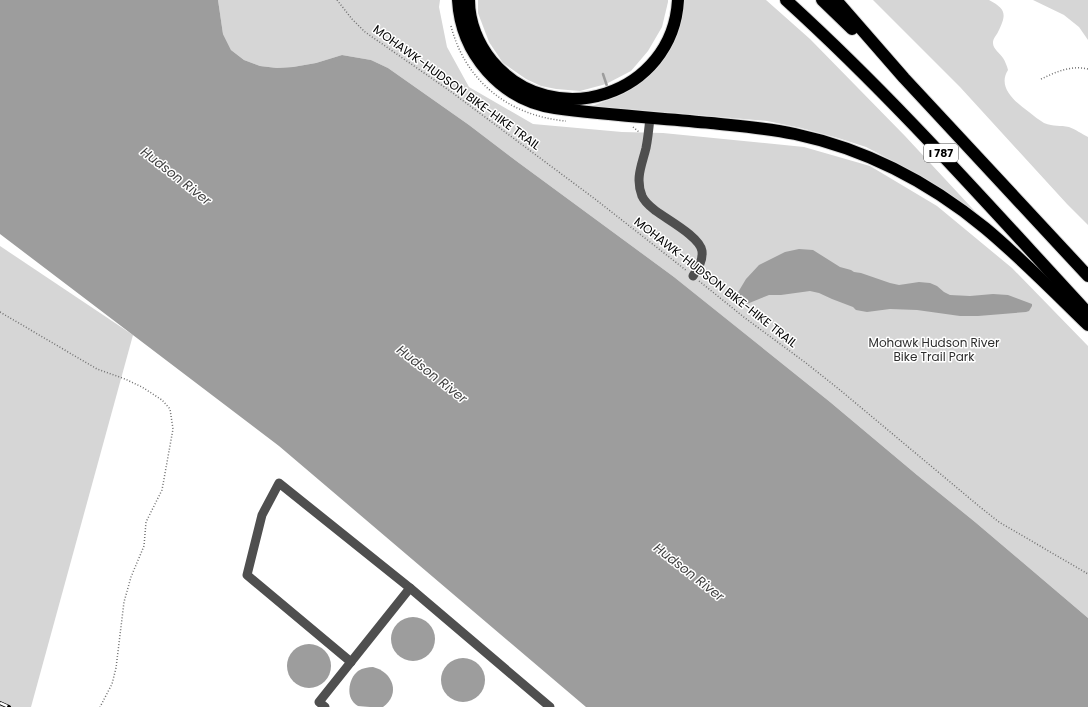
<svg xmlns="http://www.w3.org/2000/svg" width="1088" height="707" font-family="Poppins,sans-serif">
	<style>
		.green { fill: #d6d6d6 }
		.water { fill: #9d9d9d }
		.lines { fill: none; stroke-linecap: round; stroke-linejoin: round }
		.stream { stroke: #9d9d9d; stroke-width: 2.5 }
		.highway-casing { stroke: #dbdbdb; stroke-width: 14 }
		.path { stroke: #717171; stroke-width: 1.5; stroke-dasharray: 1 2; stroke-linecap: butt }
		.minor { stroke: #4f4f4f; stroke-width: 9 }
		.highway { stroke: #000; stroke-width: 12 }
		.rail-casing { stroke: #000; stroke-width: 4 }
		.rail { stroke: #fff; stroke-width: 2.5; stroke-dasharray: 8; stroke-linecap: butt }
		.labels { text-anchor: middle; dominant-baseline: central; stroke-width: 3; stroke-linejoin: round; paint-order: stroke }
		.shield { fill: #fff; stroke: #4c4c4c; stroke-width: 1 }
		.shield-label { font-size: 11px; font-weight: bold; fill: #000 }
		.street-label { font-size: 12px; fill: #000; stroke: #fff }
		.park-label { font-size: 12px; fill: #2d2d2d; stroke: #fff }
		.water-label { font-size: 13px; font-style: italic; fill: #3e3e3e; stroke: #fff }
	</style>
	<rect width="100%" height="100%" fill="#fff"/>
	<g class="green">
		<polygon points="218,0 440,0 439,7 447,47 469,87 533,124 622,132 663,133 804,147 870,166 937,206 1012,268 1088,346 1088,618 975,522 917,475 830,402 674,277 519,163 469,125 388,68 371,60 342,55 316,63 293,67 277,68 260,66 244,60 231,50 223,34"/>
		<polygon points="478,0 668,0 668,2 662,27 648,51 631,71 606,84 580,91 556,89 541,86 526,79 503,63 489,42 478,13"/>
		<path d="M683,0H766L810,39L905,136L984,221L925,178L866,147L838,138L801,128L767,121L592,106C608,100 625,95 639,84C657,72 677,40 681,18C683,12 682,6 683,0Z"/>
		<path d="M873,0H989C1006,9 1007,14 998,32C996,36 993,38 993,43C993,49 1000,53 1003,58C1005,61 1007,66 1008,70C997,87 1015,102 1029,112C1034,116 1039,120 1044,123C1054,127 1060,125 1069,127C1075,129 1082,134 1088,137V225L1067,204L960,87Z"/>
		<polygon points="1033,0 1088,0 1088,40 1079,27 1064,15"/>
		<polygon points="0,246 133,335 31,707 0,707"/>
	</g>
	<g class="water">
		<polygon points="0,0 218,0 223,34 231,50 244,60 260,66 277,68 293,67 316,63 342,55 371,60 388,68 469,125 519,163 674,277 830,402 917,475 975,522 1088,618 1088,707 586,707 279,446 0,234"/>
		<polygon points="799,249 813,250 840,267 851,270 854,272 861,273 890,283 899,285 919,282 930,283 937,286 944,292 950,295 970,296 993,294 1008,295 1032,304 1032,306 1029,311 1026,312 978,316 960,316 917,310 890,309 867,312 856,310 853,307 832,299 819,293 810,291 781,295 769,295 742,306 735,301 737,294 746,279 759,265 785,252"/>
		<circle cx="413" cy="639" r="22"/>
		<circle cx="309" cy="666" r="22"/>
		<circle cx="463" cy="680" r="22"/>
		<path d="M373,667C393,672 401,694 383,707C376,707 364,707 358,706C345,699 348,679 358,671C363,668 368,667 373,667Z"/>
	</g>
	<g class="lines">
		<polyline class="stream" points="603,74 607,86"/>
		<defs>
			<g id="highway">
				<path d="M458,0C461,54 501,100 555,108C606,115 659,118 711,123C739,126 767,128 795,134C865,149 929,182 985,228C1021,258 1054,292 1088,325"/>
				<path d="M469,0C469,22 478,44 492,61C553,134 673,95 678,0"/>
				<path d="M786,0C894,98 990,207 1088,313"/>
				<polyline points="822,0 852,29"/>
				<polyline points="836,0 904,78 1088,276"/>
			</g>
		</defs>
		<use href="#highway" class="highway-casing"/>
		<g class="path">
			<polyline points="337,0 352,19 365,32 450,91 595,199 687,271"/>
			<path d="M451,26C465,81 509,116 566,121"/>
			<path d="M1041,79C1056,72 1071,65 1088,69"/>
			<polyline points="633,127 639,132"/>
			<polyline points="699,281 745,318 806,363 840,390 980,507 999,522 1088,574"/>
			<polyline points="0,312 97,369 125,379 142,387 162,400 170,409 173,429 162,490 146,522 144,546 131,577 124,602 116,668 112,684 100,707"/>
		</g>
		<g class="minor">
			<path d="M650,117C649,128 648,138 646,148C642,165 635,178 642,196C645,203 651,207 656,211C668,220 700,237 702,251C703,261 698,268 693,276"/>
			<polyline points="351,662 247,575 262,515 279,483 410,588"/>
			<polyline points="325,707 319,702 410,588 550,707"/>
		</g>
		<use href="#highway" class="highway"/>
		<defs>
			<polyline id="rail" points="0,703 9,707"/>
		</defs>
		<use href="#rail" class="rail-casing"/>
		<use href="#rail" class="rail"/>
	</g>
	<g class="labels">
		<rect class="shield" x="924" y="144" width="34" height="18" rx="3"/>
		<g class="shield-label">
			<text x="941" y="153">I 787</text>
		</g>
		<g class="street-label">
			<text transform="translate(457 87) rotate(36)">MOHAWK-HUDSON BIKE-HIKE TRAIL</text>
			<text transform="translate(716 282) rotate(38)">MOHAWK-HUDSON BIKE-HIKE TRAIL</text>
		</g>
		<g class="park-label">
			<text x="934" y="342">Mohawk Hudson River<tspan x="934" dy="14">Bike Trail Park</tspan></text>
		</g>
		<g class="water-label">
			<text transform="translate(176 176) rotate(38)">Hudson River</text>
			<text transform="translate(432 374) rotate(38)">Hudson River</text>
			<text transform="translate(689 572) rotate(38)">Hudson River</text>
		</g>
	</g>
</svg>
